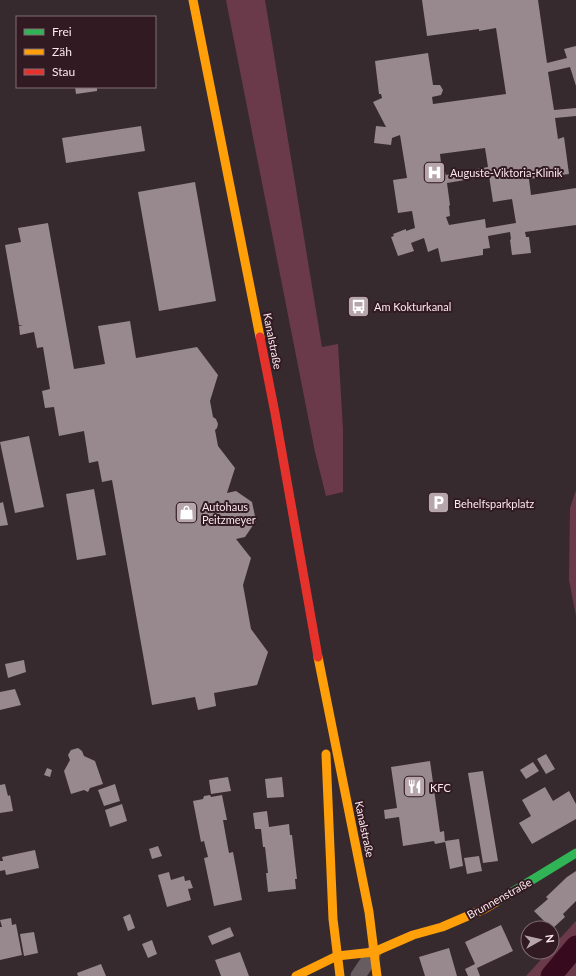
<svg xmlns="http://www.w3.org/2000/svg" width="576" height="976" font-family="Lato,sans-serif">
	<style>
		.green { fill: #6a3a4b }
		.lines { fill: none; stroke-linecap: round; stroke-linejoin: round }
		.canal { stroke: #370a1e; stroke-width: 21 }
		.building { fill: #97898d; fill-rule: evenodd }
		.street { stroke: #675c60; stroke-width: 15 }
		.fast { stroke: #30b455; stroke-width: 9 }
		.slow { stroke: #ff9f0a; stroke-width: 9 }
		.jam { stroke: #e5322d; stroke-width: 9 }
		.labels { text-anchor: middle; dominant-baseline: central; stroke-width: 4; stroke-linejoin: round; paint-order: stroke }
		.poi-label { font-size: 11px; fill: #fbe9ee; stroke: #321a22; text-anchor: start }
		.street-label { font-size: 11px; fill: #fbe9ee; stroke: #321a22 }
	</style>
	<rect width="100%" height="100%" fill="#362a2e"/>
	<g class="green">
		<polygon points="226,0 265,0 322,347 338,344 343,430 343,492 326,496 315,452"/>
		<polygon points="576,490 576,616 569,580 570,508"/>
		<polygon points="576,921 576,976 526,976 548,952 552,952 552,947"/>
	</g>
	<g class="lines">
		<polyline class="canal" points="551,976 576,946"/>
	</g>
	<g class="building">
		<path d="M422,0H538L547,63L567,58L564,49L576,46V86L570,67L548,72L554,110L576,108V116L555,118L558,139L564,137L569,174L529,179L531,195L576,188V225L525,232L526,237H529L531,253L512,255L510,240L511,239L510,232L488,236L490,248L483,249V255L441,262L438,248L428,252L424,238L411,243L414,251L398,256L391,237L394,236L393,234L406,229V231L415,228L412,211L398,213L393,180L407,178L400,135L392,138L391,145L374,143L376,126L386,127L373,102L382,98L381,94H379L375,61L428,53L433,85H440L443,90L441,95L432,97L433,104L506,94L496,28L479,31V29L427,36ZM485,148L488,167L446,175L445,172H442L440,154ZM489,176L493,202L512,199L516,223L486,228L485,219L449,225L446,217L450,216L449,206L450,205L447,183Z"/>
		<polygon points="75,87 97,87 97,91 76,94"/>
		<polygon points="141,126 145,151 66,163 62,138"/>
		<polygon points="195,182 216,301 159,311 138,192"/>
		<polygon points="48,223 74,369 105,364 98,326 130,321 136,358 197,347 218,375 210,401 213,417 216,419 218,424 217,428 215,430 218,446 235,468 227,493 236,491 252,502 256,521 245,537 236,539 251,558 243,585 251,629 268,652 257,685 214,693 216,706 198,710 195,697 152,705 112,480 102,482 98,461 89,463 84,431 59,436 54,407 45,408 42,391 50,389 43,347 37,348 34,332 20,335 19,326 23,325 19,325 5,245 21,242 18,228"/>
		<polygon points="29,436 44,507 15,513 0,442"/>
		<polygon points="94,489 106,555 77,560 66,494"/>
		<polygon points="3,502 8,525 0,526 0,503"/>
		<polygon points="24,660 26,672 8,678 5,664"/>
		<polygon points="15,689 21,705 0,710 0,692"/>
		<polygon points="78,748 82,751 84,756 95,761 103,784 90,788 88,792 84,790 71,794 64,771 70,760 68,755 71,750"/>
		<polygon points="546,754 555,769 546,774 537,759"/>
		<polygon points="430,761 440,832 444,831 445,842 435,844 434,841 403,846 399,817 385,819 384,810 397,808 391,767"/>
		<polygon points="533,762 539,771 526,779 520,770"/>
		<polygon points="47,768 52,770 50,777 44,775"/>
		<polygon points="483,771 498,861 483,863 468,773"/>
		<polygon points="228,777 231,791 211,794 209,780"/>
		<polygon points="282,777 284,797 267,798 265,779"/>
		<polygon points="5,784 8,796 10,795 13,811 0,813 0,785"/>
		<polygon points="115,784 120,801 104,806 98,790"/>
		<polygon points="545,787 553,801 569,791 576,804 576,819 532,844 519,823 531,816 522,800"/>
		<polygon points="210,795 211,797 222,795 227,820 223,820 226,837 229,853 233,852 242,900 214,906 204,858 208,857 204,841 201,842 193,801 203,799 204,796"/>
		<polygon points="122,804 127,821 110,827 105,810"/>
		<polygon points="267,811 269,827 289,824 290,835 292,835 297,879 295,879 296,889 268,892 266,873 268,873 265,847 263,847 261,829 255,829 253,813"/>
		<polygon points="459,839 463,866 450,869 445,841"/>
		<polygon points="158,846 162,856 152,859 149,849"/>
		<polygon points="35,850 39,868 6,875 5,870 0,871 0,861 3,861 2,857"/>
		<polygon points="479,856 482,871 467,874 464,858"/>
		<polygon points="576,871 576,901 563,914 565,917 552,929 534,911 548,899 546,897 567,877"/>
		<polygon points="169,872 171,880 184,876 185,881 190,880 193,888 188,889 191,900 167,907 158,875"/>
		<polygon points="130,914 135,928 128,931 123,917"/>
		<polygon points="11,918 12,925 16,924 22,955 0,960 0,927 2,927 0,920"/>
		<polygon points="501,925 513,951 477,968 480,976 468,976 465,969 475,964 465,942"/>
		<polygon points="230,927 234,936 212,945 208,936"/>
		<polygon points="34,932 38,953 24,956 20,934"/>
		<polygon points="152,940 157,954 148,958 142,944"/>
		<polygon points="449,948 457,976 425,976 419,957"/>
		<polygon points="240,952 249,976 221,976 215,960"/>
		<polygon points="101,964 106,976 78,976 77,973"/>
	</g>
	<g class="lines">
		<polyline class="street" points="358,976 374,952"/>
		<polyline class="fast" points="496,902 576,853"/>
		<g class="slow">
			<polyline points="193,0 260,337"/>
			<polyline points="318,657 369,912 377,976"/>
			<polyline points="326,754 333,919 340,976"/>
			<polyline points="296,976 337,956 374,952 413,935 442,927 484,909 496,902"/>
		</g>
		<polyline class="jam" points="260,337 275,413 318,657"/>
	</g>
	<defs>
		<symbol id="hospital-square" viewBox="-11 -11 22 22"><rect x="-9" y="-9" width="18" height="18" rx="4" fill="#b6a6ab" stroke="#321a22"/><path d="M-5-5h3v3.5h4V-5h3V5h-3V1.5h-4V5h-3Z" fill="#fff"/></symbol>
		<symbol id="bus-square" viewBox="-11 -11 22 22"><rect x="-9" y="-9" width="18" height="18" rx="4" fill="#b6a6ab" stroke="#321a22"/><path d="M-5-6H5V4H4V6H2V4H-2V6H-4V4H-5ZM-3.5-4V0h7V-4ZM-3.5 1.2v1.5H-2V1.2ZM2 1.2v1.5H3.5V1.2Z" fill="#fff"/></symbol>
		<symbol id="parking-square" viewBox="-11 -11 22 22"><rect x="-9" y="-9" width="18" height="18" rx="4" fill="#b6a6ab" stroke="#321a22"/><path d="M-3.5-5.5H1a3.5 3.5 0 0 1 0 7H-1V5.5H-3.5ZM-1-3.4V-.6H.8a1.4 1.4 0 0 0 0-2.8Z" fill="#fff"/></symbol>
		<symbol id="shop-square" viewBox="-11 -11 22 22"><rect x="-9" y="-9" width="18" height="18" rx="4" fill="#b6a6ab" stroke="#321a22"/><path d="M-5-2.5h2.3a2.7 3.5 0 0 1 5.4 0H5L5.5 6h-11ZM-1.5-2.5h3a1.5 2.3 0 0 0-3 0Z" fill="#fff"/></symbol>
		<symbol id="restaurant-square" viewBox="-11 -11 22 22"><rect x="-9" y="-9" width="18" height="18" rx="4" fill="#b6a6ab" stroke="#321a22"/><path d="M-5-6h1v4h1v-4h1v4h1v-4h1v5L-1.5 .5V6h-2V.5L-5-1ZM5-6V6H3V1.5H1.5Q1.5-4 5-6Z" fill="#fff"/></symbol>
	</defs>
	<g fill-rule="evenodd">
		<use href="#hospital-square" x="422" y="160" width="25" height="25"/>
		<use href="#bus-square" x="346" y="294" width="25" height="25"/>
		<use href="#parking-square" x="426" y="490" width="25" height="25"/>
		<use href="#shop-square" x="174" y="500" width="25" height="25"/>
		<use href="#restaurant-square" x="402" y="774" width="25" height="25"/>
	</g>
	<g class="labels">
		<g class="poi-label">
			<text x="450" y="172">Auguste-Viktoria-Klinik</text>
			<text x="374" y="306">Am Kokturkanal</text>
			<text x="454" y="503">Behelfsparkplatz</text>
			<text x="202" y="506">Autohaus<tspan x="202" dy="13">Peitzmeyer</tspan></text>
			<text x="430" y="787">KFC</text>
		</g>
		<g class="street-label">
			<text transform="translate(273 341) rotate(79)">Kanalstraße</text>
			<text transform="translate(365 829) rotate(78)">Kanalstraße</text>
			<text transform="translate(499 898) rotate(-29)">Brunnenstraße</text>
		</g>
	</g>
	<rect x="16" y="16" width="140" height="72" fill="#321a22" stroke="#826d74"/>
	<rect x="24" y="29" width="20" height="6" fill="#30b455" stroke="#826d74"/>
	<text x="52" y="36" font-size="12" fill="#fbe9ee">Frei</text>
	<rect x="24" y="49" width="20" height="6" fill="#ff9f0a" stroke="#826d74"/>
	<text x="52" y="56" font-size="12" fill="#fbe9ee">Zäh</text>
	<rect x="24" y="69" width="20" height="6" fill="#e5322d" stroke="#826d74"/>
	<text x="52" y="76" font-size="12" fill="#fbe9ee">Stau</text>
	<g transform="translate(540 940) rotate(82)"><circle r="19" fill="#321a22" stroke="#826d74"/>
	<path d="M0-3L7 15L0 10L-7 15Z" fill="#b6a6ab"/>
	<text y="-6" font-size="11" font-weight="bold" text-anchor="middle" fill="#fbe9ee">N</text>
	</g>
</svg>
